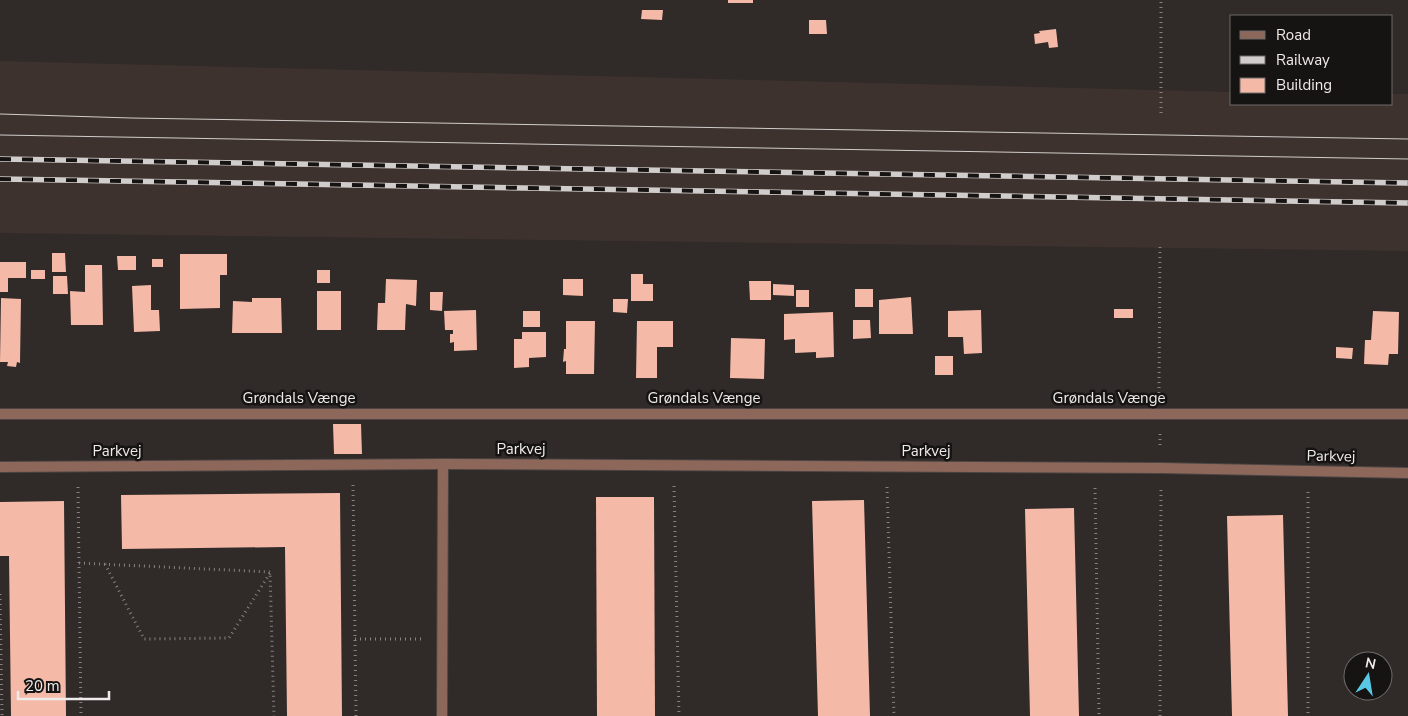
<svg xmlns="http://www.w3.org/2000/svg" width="1408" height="716" font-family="'Nunito Sans',sans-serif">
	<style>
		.built { fill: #3e322e }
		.building { fill: #f4b9a7 }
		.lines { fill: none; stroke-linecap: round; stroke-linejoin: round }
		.street-casing { stroke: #4b4543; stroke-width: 12 }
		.path { stroke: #878281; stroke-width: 3; stroke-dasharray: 1 4; stroke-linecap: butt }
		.street { stroke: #8e675b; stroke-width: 10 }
		.tram { stroke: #d1cdcc; stroke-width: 1 }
		.rail-casing { stroke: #d1cdcc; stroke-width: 5.5 }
		.rail { stroke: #161413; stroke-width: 4; stroke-dasharray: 11; stroke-linecap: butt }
		.labels { text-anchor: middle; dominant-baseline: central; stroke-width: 5; stroke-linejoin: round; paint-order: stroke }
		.street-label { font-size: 15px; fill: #efebea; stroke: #161413 }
	</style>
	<rect width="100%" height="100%" fill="#302a28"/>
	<polygon class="built" points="0,61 1232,92 1232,104 1392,104 1392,94 1408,94 1408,251 0,233"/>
	<g class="building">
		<rect x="728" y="0" width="25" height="3"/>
		<polygon points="642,10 663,10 662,20 641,19"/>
		<polygon points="809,20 826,20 827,34 809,34"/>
		<polygon points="1056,29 1058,47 1049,48 1048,42 1035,44 1034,34 1040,33 1039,31"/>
		<polygon points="52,253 65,253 66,272 52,272"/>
		<polygon points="180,254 227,254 227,275 220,275 220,308 180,309"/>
		<polygon points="117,256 136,256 136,270 118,270"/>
		<rect x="152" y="259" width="11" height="8"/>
		<polygon points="0,262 26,262 26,278 8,278 8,292 0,292"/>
		<polygon points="85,265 102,265 103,325 71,325 70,291 85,292"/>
		<rect x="31" y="270" width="14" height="9"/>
		<rect x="317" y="270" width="13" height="13"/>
		<polygon points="631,274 643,274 643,284 653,284 653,301 631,301"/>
		<polygon points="53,276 67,276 68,294 53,294"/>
		<polygon points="386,279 417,280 416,306 406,304 405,330 377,330 378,303 385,303"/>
		<polygon points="563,279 583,279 583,296 563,295"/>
		<polygon points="749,281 771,281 771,300 750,300"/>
		<polygon points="773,284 794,285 794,296 773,295"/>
		<polygon points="151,285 151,310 159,310 160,331 134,332 132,286"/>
		<rect x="855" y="289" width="18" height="18"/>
		<rect x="796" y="290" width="13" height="17"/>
		<rect x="317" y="291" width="24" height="39"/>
		<polygon points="430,292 443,292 442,311 430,310"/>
		<polygon points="911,297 913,334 879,334 879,300"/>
		<polygon points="1,298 21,299 20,363 17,362 16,367 7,366 8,362 0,362"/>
		<polygon points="252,298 281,298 282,333 232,333 233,301 252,302"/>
		<polygon points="613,299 628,299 627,313 613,312"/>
		<rect x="1114" y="309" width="19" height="9"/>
		<polygon points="476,310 477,350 454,351 454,342 450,343 450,334 453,334 453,330 445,330 444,311"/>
		<polygon points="981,310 982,353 964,354 963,337 948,337 948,311"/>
		<rect x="523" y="311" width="17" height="16"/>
		<polygon points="1373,311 1399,312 1398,354 1389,354 1388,365 1364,364 1365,340 1371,340"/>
		<polygon points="833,312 834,357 816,358 816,352 795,353 795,339 784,340 784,314"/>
		<polygon points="853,320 870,320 871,338 853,339"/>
		<polygon points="566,321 595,321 594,374 566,374 566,361 563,362 564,349 566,349"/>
		<polygon points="637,321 673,321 673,347 657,347 657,378 636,378"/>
		<polygon points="522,332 546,332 546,357 529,358 529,367 514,368 514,339 522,339"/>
		<polygon points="731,338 765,339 764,379 730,378"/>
		<polygon points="1336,347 1353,348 1352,359 1336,358"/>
		<rect x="935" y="356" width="18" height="19"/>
		<polygon points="333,424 361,424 362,454 334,454"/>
		<polygon points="340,493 342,716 287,716 285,547 122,549 121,495"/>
		<polygon points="596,497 654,497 655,716 597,716"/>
		<polygon points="864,500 870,716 818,716 812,501"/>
		<polygon points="64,501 66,716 11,716 9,556 0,556 0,502"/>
		<polygon points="1074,508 1079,716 1030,716 1025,509"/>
		<polygon points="1283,515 1288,716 1232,716 1227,516"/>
	</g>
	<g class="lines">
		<defs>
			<g id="street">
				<polyline points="0,414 1408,414"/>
				<polyline points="0,467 443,464 630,465 1161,468 1408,473"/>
				<polyline points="442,716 443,464"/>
			</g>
		</defs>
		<use href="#street" class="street-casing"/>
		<g class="path">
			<polyline points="1161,113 1161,0"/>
			<polyline points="1159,393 1160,246"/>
			<polyline points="1160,434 1160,448"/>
			<polyline points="353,485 356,716"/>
			<polyline points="674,486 679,716"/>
			<polyline points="78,487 81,716"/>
			<polyline points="887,487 894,716"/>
			<polyline points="1095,488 1099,716"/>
			<polyline points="1308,492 1308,716"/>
			<polyline points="79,563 270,572 274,716"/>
			<polyline points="105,564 144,639 229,638 270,573"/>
			<polyline points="0,594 2,716"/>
			<polyline points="355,639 422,639"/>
			<polyline points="1160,716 1161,489"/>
		</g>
		<use href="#street" class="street"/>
		<g class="tram">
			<polyline points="0,114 131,118 1408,139"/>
			<polyline points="0,135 1408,159"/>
		</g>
		<defs>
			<g id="rail">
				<polyline points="0,159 1408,183"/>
				<polyline points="0,179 1408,203"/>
			</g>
		</defs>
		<use href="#rail" class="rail-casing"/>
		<use href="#rail" class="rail"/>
	</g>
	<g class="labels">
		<g class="street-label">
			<text x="299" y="398">Grøndals Vænge</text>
			<text x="704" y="398">Grøndals Vænge</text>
			<text x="1109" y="398">Grøndals Vænge</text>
			<text x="521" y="449">Parkvej</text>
			<text x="117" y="451">Parkvej</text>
			<text x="926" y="451">Parkvej</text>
			<text transform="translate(1331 456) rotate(1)">Parkvej</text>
		</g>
	</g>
	<rect x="1230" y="15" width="162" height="90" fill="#161413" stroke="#6d6a69"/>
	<rect x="1240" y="31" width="25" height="8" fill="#8e675b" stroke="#6d6a69"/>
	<text x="1276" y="40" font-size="15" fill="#efebea">Road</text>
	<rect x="1240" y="56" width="25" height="8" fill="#d1cdcc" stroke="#6d6a69"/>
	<text x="1276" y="65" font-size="15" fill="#efebea">Railway</text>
	<rect x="1240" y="78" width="25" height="15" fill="#f4b9a7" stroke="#6d6a69"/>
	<text x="1276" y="90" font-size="15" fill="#efebea">Building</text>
	<g transform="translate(1368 676) rotate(12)"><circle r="24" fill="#161413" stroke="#6d6a69"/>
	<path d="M0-4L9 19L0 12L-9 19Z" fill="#59c8e5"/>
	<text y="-8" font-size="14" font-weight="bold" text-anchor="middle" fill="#efebea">N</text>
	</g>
	<path d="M18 691v8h91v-8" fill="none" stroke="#efebea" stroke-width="2.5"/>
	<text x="25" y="691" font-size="15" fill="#efebea" stroke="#161413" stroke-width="4" paint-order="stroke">20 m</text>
</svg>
